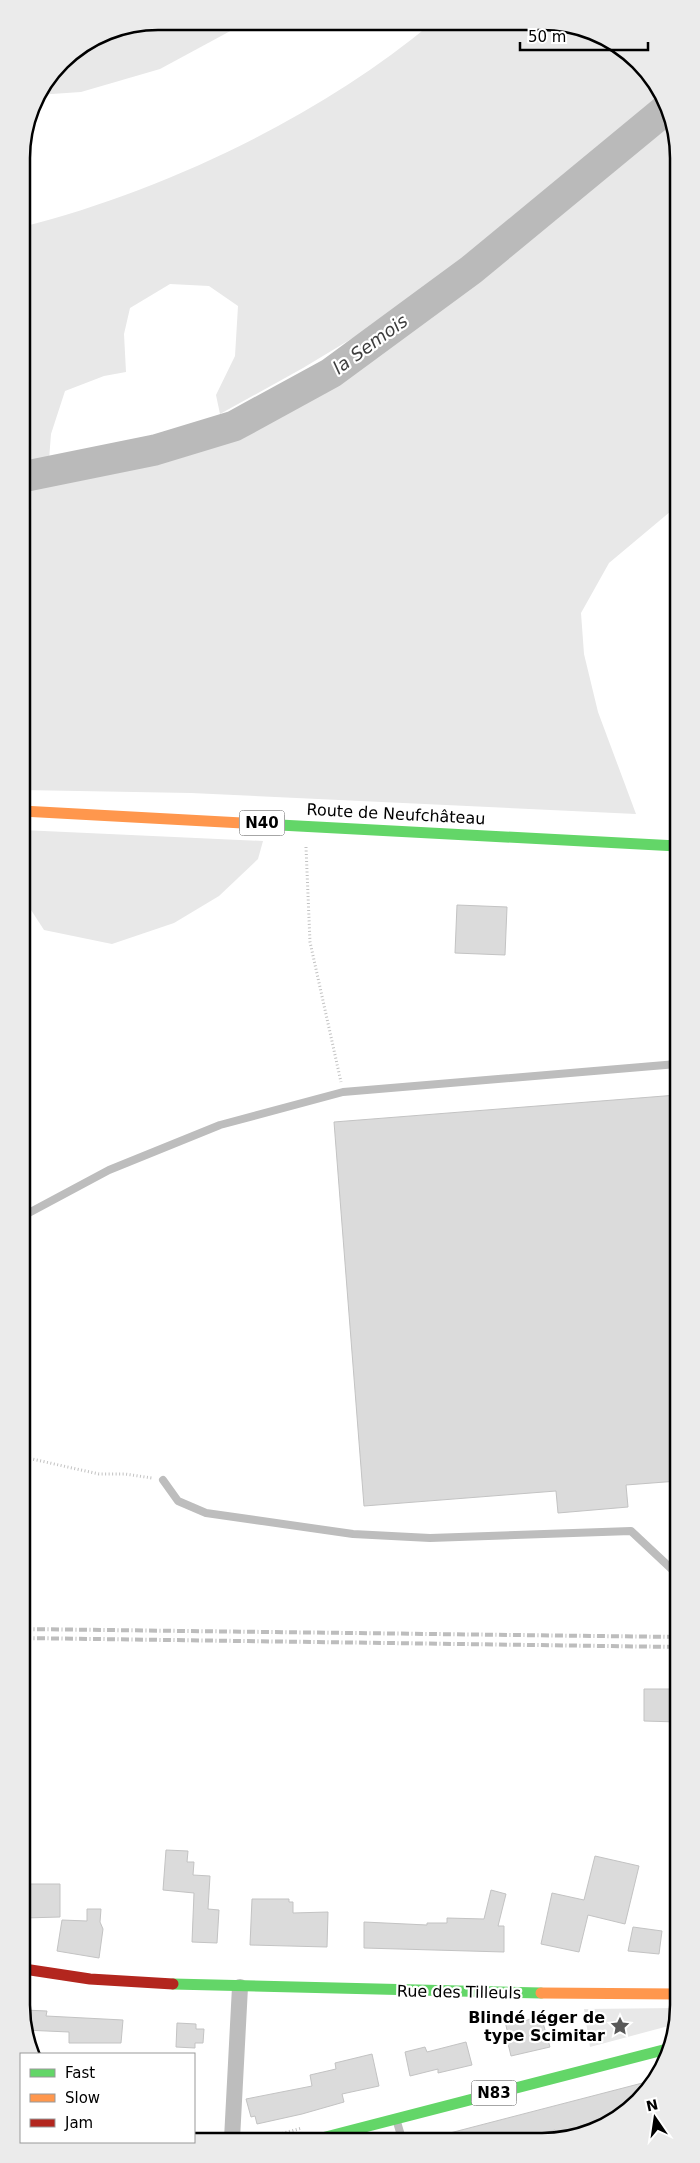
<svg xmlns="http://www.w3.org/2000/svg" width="700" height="2163" font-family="'DejaVu Sans',sans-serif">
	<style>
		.green { fill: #e8e8e8 }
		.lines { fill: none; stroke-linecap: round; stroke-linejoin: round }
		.river { stroke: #bababa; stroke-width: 31 }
		.building { fill: #dbdbdb; stroke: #c3c3c3 }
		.path { stroke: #c2c2c2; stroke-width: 3; stroke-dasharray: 1 2.5; stroke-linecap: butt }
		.lane { stroke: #bdbdbd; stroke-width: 8 }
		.street { stroke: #bdbdbd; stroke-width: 16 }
		.fast { stroke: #63d668; stroke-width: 11 }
		.slow { stroke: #ff974d; stroke-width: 11 }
		.jam { stroke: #b3261e; stroke-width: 11 }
		.rail { stroke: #bdbdbd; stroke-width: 4; stroke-dasharray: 8 2.5 1 2.5; stroke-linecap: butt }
		.labels { text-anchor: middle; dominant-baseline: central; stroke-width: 4.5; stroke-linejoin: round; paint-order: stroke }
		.shield { fill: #fff; stroke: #4c4c4c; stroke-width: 1 }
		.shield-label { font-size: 15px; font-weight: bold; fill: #000 }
		.street-label { font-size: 16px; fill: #000; stroke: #fff }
		.poi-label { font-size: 16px; font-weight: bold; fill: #000; stroke: #fff; text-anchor: end }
		.water-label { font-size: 18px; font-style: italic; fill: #3d3d3d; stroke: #fff }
		.rim { fill: none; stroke: #000; stroke-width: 2.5 }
	</style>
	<rect width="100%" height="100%" fill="#fff"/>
	<g class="green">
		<polygon points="158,21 247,22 160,69 81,92 37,95 68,55 106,32"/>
		<path d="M432,23L569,24L639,62L660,101L469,261L371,327L303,368L220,414L216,395L235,356L238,306L209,286L170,284L130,308L124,334L126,372L104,376L65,391L51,434L49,460L22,463V227C164,191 319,117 432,23Z"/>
		<polygon points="671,121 676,132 677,506 609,563 581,613 584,654 598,712 636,814 191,793 22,790 22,490 156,461 240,437 337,385 477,279"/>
		<polygon points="22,830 263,841 258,859 219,896 174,923 112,944 44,930 22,896"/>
		<polygon points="678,2008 676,2024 590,2047 584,2009"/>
	</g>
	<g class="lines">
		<polyline class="river" points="22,477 155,450 234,426 331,373 471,270 665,110"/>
	</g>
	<g class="building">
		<polygon points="457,905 507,907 505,955 455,953"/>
		<polygon points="677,1095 678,1481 626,1485 628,1507 558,1513 556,1491 364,1506 334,1122"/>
		<polygon points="644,1689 678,1689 678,1722 644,1721"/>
		<polygon points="166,1850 188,1851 187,1862 194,1862 193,1875 210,1876 208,1909 219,1910 217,1943 192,1942 194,1893 163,1890"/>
		<polygon points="595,1856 639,1866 625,1924 588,1915 579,1952 541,1944 552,1893 584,1900"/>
		<polygon points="24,1884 60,1884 60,1917 24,1918"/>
		<polygon points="491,1890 506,1894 498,1926 504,1926 504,1952 364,1948 364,1922 427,1925 427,1923 447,1923 447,1918 484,1919"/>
		<polygon points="252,1899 289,1899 289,1902 293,1902 293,1913 328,1912 327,1947 250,1945"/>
		<polygon points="87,1909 101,1909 100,1922 103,1929 99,1958 57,1951 62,1920 87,1921"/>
		<polygon points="633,1927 662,1931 659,1954 628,1951"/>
		<polygon points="24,2010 47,2011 46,2016 123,2020 121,2043 69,2043 69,2032 24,2030"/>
		<polygon points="541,2016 550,2047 511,2056 505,2031 507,2030 505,2021 522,2017 524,2021"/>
		<polygon points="177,2023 196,2024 196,2029 204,2029 203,2043 195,2043 195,2048 176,2047"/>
		<polygon points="466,2042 472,2065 438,2073 438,2069 410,2076 405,2052 425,2047 427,2052"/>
		<polygon points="372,2054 379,2086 342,2094 344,2102 302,2114 257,2124 255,2116 251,2117 246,2099 312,2086 310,2075 336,2069 335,2063"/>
		<polygon points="654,2080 645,2095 610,2123 594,2129 558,2139 555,2130 521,2139 447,2139 446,2134"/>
	</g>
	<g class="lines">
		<g class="path">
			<polyline points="306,847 310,942 341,1082"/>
			<polyline points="23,1457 99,1474 125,1474 152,1478"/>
			<polyline points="262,2139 302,2128"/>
		</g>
		<g class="lane">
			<polyline points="23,1216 109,1170 220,1125 343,1092 677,1064"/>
			<polyline points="163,1480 178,1501 206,1513 353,1534 430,1538 631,1531 678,1575"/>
			<polyline points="397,2122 402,2139"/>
		</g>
		<polyline class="street" points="232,2139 240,1987"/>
		<g class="fast">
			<polyline points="261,824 677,846"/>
			<polyline points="173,1984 541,1993"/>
			<polyline points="318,2139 671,2048"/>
		</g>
		<g class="slow">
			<polyline points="22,811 261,824"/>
			<polyline points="541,1993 678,1994"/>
		</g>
		<polyline class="jam" points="24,1969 90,1979 173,1984"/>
		<g class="rail">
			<polyline points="23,1629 678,1637"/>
			<polyline points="23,1638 678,1647"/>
		</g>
	</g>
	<defs>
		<symbol id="sight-bare" viewBox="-9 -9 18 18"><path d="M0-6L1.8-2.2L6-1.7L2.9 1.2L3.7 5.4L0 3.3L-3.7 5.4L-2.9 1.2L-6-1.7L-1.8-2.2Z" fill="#595959" stroke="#fff" stroke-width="2.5" paint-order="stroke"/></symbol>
	</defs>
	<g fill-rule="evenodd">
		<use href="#sight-bare" x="606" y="2012" width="28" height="28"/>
	</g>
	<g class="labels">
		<g class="shield">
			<rect x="239.5" y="810.5" width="45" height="25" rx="4"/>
			<rect x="471.5" y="2080.5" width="45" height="25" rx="4"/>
		</g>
		<g class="shield-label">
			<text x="262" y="823">N40</text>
			<text x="494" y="2093">N83</text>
		</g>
		<g class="street-label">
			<text transform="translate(396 814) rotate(3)">Route de Neufchâteau</text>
			<text transform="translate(459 1992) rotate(1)">Rue des Tilleuls</text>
		</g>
		<g class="poi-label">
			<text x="605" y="2017">Blindé léger de<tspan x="605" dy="18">type Scimitar</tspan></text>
		</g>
		<g class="water-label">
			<text transform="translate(370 344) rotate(-36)">la Semois</text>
		</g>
	</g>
	<path d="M0 0H700V2163H0ZM158 30H542A128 128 0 0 1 670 158V2005A128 128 0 0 1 542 2133H158A128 128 0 0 1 30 2005V158A128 128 0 0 1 158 30Z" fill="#ebebeb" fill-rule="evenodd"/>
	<path class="rim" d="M158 30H542A128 128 0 0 1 670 158V2005A128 128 0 0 1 542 2133H158A128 128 0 0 1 30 2005V158A128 128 0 0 1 158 30Z"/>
	<rect x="20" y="2053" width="175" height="90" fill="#ffffff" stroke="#999999"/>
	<rect x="30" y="2069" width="25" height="8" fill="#63d668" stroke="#999999"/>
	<text x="65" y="2078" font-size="15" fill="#000000">Fast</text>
	<rect x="30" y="2094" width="25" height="8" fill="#ff974d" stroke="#999999"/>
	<text x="65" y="2103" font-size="15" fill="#000000">Slow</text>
	<rect x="30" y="2119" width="25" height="8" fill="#b3261e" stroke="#999999"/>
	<text x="65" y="2128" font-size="15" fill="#000000">Jam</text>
	<g transform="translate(655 2118) rotate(347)" stroke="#ffffff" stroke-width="4" paint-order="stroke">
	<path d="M0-4L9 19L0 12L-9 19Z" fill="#000000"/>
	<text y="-8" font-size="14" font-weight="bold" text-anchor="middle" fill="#000000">N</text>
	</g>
	<path d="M520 42v8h128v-8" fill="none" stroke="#000000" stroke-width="2.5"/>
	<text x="528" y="42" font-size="15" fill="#000000" stroke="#ffffff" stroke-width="4" paint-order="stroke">50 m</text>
</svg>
